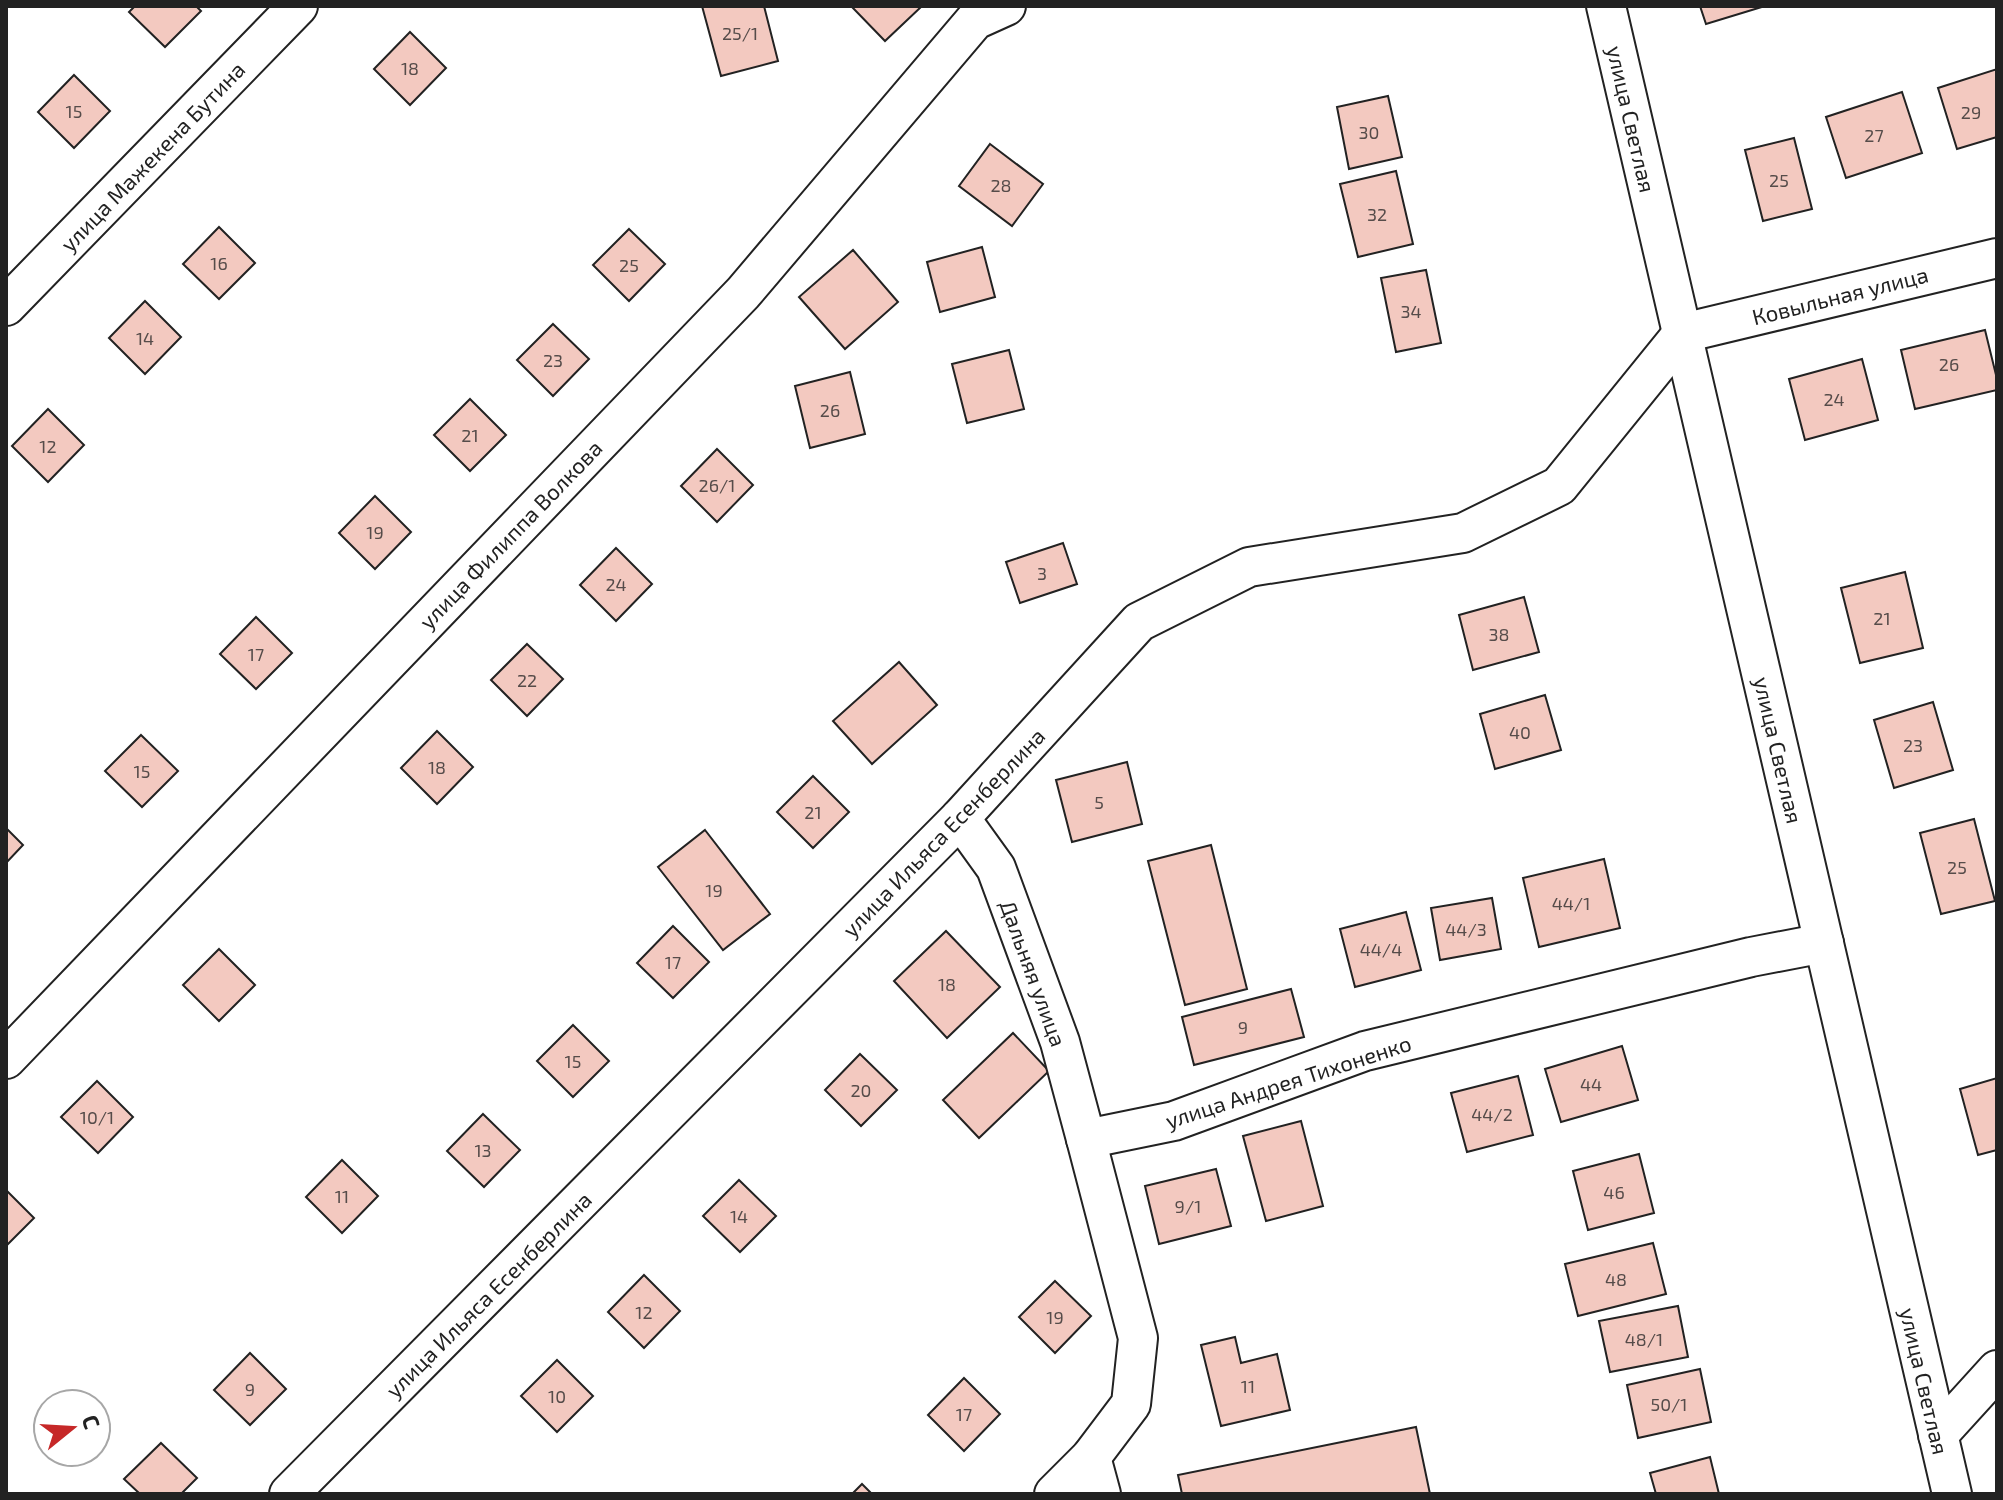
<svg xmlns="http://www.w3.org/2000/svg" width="2003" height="1500" font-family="'Exo 2',sans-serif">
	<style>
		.building { fill: #f3c9c0; stroke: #222; stroke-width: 2 }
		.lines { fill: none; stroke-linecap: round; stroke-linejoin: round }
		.minor-casing { stroke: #222; stroke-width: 42 }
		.minor { stroke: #fff; stroke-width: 38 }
		.labels { text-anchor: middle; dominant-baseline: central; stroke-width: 6; stroke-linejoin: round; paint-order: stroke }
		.number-label { font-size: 18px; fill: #564c4a }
		.street-label { font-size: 22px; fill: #222; stroke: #fff }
	</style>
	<rect width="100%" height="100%" fill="#fff"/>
	<g class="building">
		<polygon points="135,6 196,6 201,11 165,47 129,12"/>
		<polygon points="702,6 764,6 778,61 721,76"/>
		<polygon points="851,6 922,6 885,41"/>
		<polygon points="1700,6 1765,6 1706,24"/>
		<polygon points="410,32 446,68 410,105 374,69"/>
		<polygon points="1997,69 1997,137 1957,149 1938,88"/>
		<polygon points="74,75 110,111 74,148 38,112"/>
		<polygon points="1902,92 1922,153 1846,178 1826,117"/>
		<polygon points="1388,96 1402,157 1349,169 1337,107"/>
		<polygon points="1794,138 1812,209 1763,221 1745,150"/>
		<polygon points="990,144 1043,184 1012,226 959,186"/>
		<polygon points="1396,171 1413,244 1358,257 1340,184"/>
		<polygon points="219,227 255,263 219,299 183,264"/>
		<polygon points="629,229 665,264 629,301 593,265"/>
		<polygon points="982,247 995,297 940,312 927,262"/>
		<polygon points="853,250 898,302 845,349 799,297"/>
		<polygon points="1426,270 1441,343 1396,352 1381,278"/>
		<polygon points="145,301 181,337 145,374 109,338"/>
		<polygon points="553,324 589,359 553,396 517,360"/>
		<polygon points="1985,330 1997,379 1997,390 1915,409 1901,350"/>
		<polygon points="1009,350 1024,409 967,423 952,364"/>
		<polygon points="1862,359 1878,420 1805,440 1789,379"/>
		<polygon points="850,372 865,434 810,448 795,386"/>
		<polygon points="470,399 506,435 470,471 434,435"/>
		<polygon points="48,409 84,445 48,482 12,446"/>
		<polygon points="717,449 753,485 717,522 681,486"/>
		<polygon points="375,496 411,532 375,569 339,533"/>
		<polygon points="1063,543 1077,584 1020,603 1006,562"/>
		<polygon points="616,548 652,584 616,621 580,585"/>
		<polygon points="1905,572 1923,648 1860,663 1841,588"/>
		<polygon points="1524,597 1539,652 1473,670 1459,615"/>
		<polygon points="256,617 292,653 256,689 220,654"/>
		<polygon points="527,644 563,679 527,716 491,680"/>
		<polygon points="899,662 937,705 872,764 833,721"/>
		<polygon points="1545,695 1561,750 1495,769 1480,714"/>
		<polygon points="1933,702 1953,770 1894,788 1874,720"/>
		<polygon points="437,731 473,767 437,804 401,768"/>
		<polygon points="141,735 178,771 142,807 105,771"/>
		<polygon points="1127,762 1142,824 1072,842 1056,780"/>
		<polygon points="813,776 849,812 813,848 777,812"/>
		<polygon points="1974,819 1995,901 1941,914 1920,833"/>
		<polygon points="6,828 23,845 6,863"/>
		<polygon points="705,830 770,914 723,950 658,867"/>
		<polygon points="1211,845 1247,989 1185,1005 1148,861"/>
		<polygon points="1604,859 1620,928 1539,947 1523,878"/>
		<polygon points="1492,898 1501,949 1440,960 1431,908"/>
		<polygon points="1406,912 1421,970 1355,987 1340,929"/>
		<polygon points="673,926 709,962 673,998 637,963"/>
		<polygon points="946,931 1000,987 947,1038 894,981"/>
		<polygon points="219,949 255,985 219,1021 183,985"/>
		<polygon points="1291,989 1304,1037 1194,1065 1182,1017"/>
		<polygon points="573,1025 609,1061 573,1097 537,1061"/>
		<polygon points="1013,1033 1049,1071 979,1138 943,1100"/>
		<polygon points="1622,1046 1638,1100 1561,1122 1545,1069"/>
		<polygon points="860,1054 897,1090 861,1126 825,1090"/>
		<polygon points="1518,1076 1533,1135 1467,1152 1451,1093"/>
		<polygon points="1997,1078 1997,1150 1978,1155 1960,1089"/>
		<polygon points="97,1081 133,1117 98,1153 61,1117"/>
		<polygon points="483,1114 520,1150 484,1187 447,1151"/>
		<polygon points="1301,1121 1323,1206 1266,1221 1243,1136"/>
		<polygon points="1639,1154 1654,1213 1588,1230 1573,1171"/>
		<polygon points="342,1160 378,1196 342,1233 306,1197"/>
		<polygon points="1216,1169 1231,1226 1159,1244 1145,1186"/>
		<polygon points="739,1180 776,1216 740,1252 703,1216"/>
		<polygon points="6,1190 34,1218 6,1246"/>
		<polygon points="1653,1243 1666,1294 1578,1316 1565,1264"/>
		<polygon points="644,1275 680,1311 644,1348 608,1312"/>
		<polygon points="1055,1281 1091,1316 1055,1353 1019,1317"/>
		<polygon points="1678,1306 1688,1357 1610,1372 1599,1321"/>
		<polygon points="1235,1337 1241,1363 1277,1354 1290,1410 1221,1426 1201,1345"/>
		<polygon points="250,1353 286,1389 250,1425 214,1390"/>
		<polygon points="557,1360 593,1396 557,1432 521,1396"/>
		<polygon points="1700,1369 1711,1422 1638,1438 1627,1385"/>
		<polygon points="964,1378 1000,1414 964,1451 928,1415"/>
		<polygon points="1416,1427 1430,1494 1182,1494 1178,1475"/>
		<polygon points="161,1443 197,1478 181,1494 140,1494 124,1479"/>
		<polygon points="1710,1457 1719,1494 1656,1494 1650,1473"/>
		<polygon points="862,1484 872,1494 852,1494"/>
	</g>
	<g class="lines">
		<defs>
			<g id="minor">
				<polyline points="1606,6 1952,1494"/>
				<polyline points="6,306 298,6"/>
				<polyline points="960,818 996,868 1060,1042 1086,1139"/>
				<polyline points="6,1059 743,293 975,20 1006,6"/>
				<polyline points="1938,1435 1997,1370"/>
				<polyline points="1091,1457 1101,1494"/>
				<polyline points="289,1494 960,818 1139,622 1249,567 1463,533 1559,486 1683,333 1997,258"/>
				<polyline points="1054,1494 1091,1457 1131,1404 1138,1338 1086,1139 1174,1121 1365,1051 1751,957 1824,943"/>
			</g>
		</defs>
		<use href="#minor" class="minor-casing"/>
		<use href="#minor" class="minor"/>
	</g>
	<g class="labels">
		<g class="number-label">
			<text x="740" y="33">25/1</text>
			<text x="410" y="68">18</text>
			<text x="74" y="111">15</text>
			<text x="1971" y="112">29</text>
			<text x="1369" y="132">30</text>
			<text x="1874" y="135">27</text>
			<text x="1779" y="180">25</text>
			<text x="1001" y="185">28</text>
			<text x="1377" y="214">32</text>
			<text x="219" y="263">16</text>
			<text x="629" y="265">25</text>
			<text x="1411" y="311">34</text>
			<text x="145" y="338">14</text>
			<text x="553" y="360">23</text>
			<text x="1949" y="364">26</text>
			<text x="1834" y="399">24</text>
			<text x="830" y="410">26</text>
			<text x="470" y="435">21</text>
			<text x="48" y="446">12</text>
			<text x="717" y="485">26/1</text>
			<text x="375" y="532">19</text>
			<text x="1042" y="573">3</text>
			<text x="616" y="584">24</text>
			<text x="1882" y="618">21</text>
			<text x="1499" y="634">38</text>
			<text x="256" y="654">17</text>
			<text x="527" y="680">22</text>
			<text x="1520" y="732">40</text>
			<text x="1913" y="745">23</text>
			<text x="437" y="767">18</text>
			<text x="142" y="771">15</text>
			<text x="1099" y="802">5</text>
			<text x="813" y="812">21</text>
			<text x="1957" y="867">25</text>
			<text x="714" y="890">19</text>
			<text x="1571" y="903">44/1</text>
			<text x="1466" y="929">44/3</text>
			<text x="1381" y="949">44/4</text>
			<text x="673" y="962">17</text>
			<text x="947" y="984">18</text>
			<text x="1243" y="1027">9</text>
			<text x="573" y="1061">15</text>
			<text x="1591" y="1084">44</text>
			<text x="861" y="1090">20</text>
			<text x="1492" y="1114">44/2</text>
			<text x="97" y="1117">10/1</text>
			<text x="483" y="1150">13</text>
			<text x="1614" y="1192">46</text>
			<text x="342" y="1196">11</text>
			<text x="1188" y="1206">9/1</text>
			<text x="739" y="1216">14</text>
			<text x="1616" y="1279">48</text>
			<text x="644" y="1312">12</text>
			<text x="1055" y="1317">19</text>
			<text x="1644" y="1339">48/1</text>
			<text x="1248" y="1386">11</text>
			<text x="250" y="1389">9</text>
			<text x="557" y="1396">10</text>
			<text x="1669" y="1404">50/1</text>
			<text x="964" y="1414">17</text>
		</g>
		<g class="street-label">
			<text transform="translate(1632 119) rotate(77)">улица Светлая</text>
			<text transform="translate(152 156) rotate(-46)">улица Мажекена Бутина</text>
			<text transform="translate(1840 295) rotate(-14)">Ковыльная улица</text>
			<text transform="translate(510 534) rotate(-46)">улица Филиппа Волкова</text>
			<text transform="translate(1779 750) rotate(77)">улица Светлая</text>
			<text transform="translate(943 832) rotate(-46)">улица Ильяса Есенберлина</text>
			<text transform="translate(1034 973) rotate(70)">Дальняя улица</text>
			<text transform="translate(1288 1081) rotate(-18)">улица Андрея Тихоненко</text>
			<text transform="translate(488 1294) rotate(-45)">улица Ильяса Есенберлина</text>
			<text transform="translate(1925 1381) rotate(77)">улица Светлая</text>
		</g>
	</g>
	<rect width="2003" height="1500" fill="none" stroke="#222222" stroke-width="16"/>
	<g transform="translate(72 1428) rotate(72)"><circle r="38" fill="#ffffff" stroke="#a7a7a7" stroke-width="2"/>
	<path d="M0-6L14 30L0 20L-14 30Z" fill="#c62828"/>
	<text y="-12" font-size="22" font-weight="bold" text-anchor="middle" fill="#222222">С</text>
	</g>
</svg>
